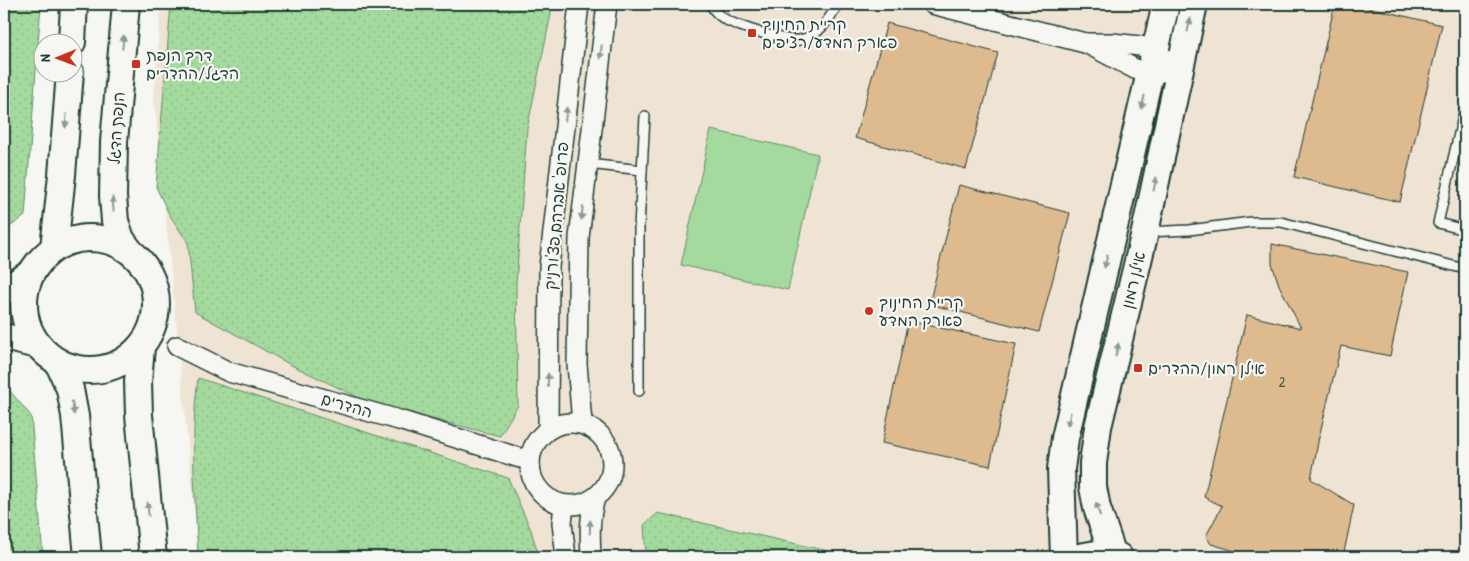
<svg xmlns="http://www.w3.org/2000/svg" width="1469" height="561" font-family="'Patrick Hand','Playpen Sans Hebrew',sans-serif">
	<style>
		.built { fill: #efe4d4 }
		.grass { fill: url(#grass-dots); stroke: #628c69 }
		.garden { fill: #a4da9e; stroke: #628c69 }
		.building { fill: #deba8f; stroke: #1f3d34 }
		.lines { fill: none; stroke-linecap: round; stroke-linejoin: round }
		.lane-casing { stroke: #1f3d34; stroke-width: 12 }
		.street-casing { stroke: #1f3d34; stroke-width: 22 }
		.secondary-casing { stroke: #1f3d34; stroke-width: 30 }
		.lane { stroke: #f6f6f2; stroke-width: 9 }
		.street { stroke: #f6f6f2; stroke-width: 19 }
		.secondary { stroke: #f6f6f2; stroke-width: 26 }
		.oneway { fill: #8a9a93 }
		.poi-dot { fill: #c8321e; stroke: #f6f6f2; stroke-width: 2 }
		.labels { text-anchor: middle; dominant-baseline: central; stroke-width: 4.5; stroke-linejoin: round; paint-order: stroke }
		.number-label { font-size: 14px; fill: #4f5c4b }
		.poi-label { font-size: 16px; fill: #1f3d34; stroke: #f6f6f2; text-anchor: start }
		.street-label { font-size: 16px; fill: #1f3d34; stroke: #f6f6f2 }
	</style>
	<defs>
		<pattern id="grass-dots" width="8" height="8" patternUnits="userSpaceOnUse" patternTransform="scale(1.25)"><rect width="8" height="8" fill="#a4da9e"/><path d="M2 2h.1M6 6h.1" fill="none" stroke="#8dbc89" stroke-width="1.8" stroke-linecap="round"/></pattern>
	</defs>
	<rect width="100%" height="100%" fill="#f6f6f2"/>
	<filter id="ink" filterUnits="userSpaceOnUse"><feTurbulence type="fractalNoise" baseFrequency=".02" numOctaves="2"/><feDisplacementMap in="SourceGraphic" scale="10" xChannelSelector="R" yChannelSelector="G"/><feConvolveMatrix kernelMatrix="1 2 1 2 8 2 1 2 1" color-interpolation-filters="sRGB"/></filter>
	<g filter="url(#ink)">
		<polygon class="built" points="161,4 1465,4 1465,557 199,557 154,98"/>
		<g class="grass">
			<polygon points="5,4 41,4 25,216 4,231 4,23"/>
			<polygon points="171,4 551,4 551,14 527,129 516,284 518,405 500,436 372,404 289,364 195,312 188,243 169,214 156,187"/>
			<path d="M198,378L508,478L531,530L539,557H198C195,497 190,438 198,378Z"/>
			<polygon points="4,384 31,416 43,557 4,557"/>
			<polygon points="658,513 855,557 646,557 644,525"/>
		</g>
		<polygon class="garden" points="711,130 818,154 788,290 681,265"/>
		<g class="building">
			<polygon points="1335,4 1354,4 1442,25 1400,202 1294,177"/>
			<polygon points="887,23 998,53 966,169 855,138"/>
			<polygon points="959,185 1070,213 1039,332 929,304"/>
			<polygon points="1272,244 1408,272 1390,356 1341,346 1319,437 1311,479 1354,505 1343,557 1255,557 1211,544 1206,536 1222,506 1204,497 1247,315 1301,328 1279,285 1272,264"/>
			<polygon points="908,321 1016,344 990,466 882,443"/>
		</g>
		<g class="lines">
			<defs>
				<g id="lane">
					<path d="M710,4C713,9 718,15 723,18C735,26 787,42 800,40C818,37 830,18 838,4"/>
					<polyline points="1465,108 1438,223 1465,230"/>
					<polyline points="588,164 642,170"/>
					<polyline points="1147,232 1189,230 1251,222 1281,222 1465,269"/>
					<polyline points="639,391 639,227 645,116"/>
				</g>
				<g id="street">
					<polyline points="932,4 1085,43 1112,43 1140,46 1155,50 1178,69"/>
					<polyline points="1086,43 1135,69 1150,73 1162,72"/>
					<polyline points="177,346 229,372 399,420 520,458"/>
					<circle cx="571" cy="464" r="41"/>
					<polyline points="582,423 577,364 579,238 607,4"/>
					<polyline points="548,429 549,267 579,4"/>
					<polyline points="564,505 562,523 566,557"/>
					<path d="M591,557C590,536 589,518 595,498"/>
				</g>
				<g id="secondary">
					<polyline points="126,4 114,142 113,196 115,221 121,239 129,250"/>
					<polyline points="72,42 74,4"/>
					<circle cx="90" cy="304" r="66"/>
					<polyline points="54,248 62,175 70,72"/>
					<polyline points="4,291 31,273"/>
					<polyline points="4,337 38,345"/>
					<polyline points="141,347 138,382 139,415 153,557"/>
					<polyline points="58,362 70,389 75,416 88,557"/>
					<polyline points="1113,555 1097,508 1093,487 1093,463 1098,427 1145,232 1194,4"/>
					<polyline points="1064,557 1061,469 1065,438 1166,4"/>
					<polyline points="1079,557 1096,554 1119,557"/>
				</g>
			</defs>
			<use href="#lane" class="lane-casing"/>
			<use href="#street" class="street-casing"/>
			<use href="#secondary" class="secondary-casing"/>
			<use href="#lane" class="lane"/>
			<use href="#street" class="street"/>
			<use href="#secondary" class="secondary"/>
		</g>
		<defs><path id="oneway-solid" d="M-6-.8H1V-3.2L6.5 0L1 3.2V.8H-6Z" transform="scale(1.25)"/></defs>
		<g class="oneway">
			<use href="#oneway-solid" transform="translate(1189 25) rotate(-77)"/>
			<use href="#oneway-solid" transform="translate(123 42) rotate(-85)"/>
			<use href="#oneway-solid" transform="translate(601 52) rotate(96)"/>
			<use href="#oneway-solid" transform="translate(1143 102) rotate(103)"/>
			<use href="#oneway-solid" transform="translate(566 114) rotate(-83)"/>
			<use href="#oneway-solid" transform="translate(66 121) rotate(94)"/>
			<use href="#oneway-solid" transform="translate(1155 184) rotate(-78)"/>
			<use href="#oneway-solid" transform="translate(113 204) rotate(-95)"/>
			<use href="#oneway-solid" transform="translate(582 213) rotate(97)"/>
			<use href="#oneway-solid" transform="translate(1106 261) rotate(103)"/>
			<use href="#oneway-solid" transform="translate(1117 350) rotate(-77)"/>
			<use href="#oneway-solid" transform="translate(548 380) rotate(-89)"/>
			<use href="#oneway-solid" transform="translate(73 408) rotate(81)"/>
			<use href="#oneway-solid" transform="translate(1069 419) rotate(103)"/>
			<use href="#oneway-solid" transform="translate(148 509) rotate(-96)"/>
			<use href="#oneway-solid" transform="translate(1098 509) rotate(-106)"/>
			<use href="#oneway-solid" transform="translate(590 527) rotate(-88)"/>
		</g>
	</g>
	<g class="poi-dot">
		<rect x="747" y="28" width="10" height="10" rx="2.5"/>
		<rect x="131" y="59" width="10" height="10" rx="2.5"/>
		<circle cx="869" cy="311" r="5"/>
		<rect x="1133" y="363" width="10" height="10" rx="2.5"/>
	</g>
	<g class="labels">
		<g class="number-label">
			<text x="1282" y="381">2</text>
		</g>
		<g class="poi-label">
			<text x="762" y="24">קריית החינוך<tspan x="762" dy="18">פארק המדע/רציפים</tspan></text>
			<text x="146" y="55">דרך הנפת<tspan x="146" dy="18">הדגל/ההדרים</tspan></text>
			<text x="879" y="302">קריית החינוך<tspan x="879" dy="18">פארק המדע</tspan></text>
			<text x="1148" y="368">אילן רמון/ההדרים</text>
		</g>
		<g class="street-label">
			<text transform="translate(116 128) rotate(-86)">הנפת הדגל</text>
			<text transform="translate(556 216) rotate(-85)">פרופ' אברהם פצ'ורניק</text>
			<text transform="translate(1133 280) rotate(-77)">אילן רמון</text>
			<text transform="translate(347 405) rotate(16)">ההדרים</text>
		</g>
	</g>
	<rect width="1469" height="561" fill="none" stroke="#f6f6f2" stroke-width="20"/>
	<rect x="10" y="10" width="1449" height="541" fill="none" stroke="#1f3d34" stroke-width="2" filter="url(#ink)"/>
	<g transform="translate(58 58) rotate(269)"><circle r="24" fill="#f6f6f2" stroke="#a0aca6"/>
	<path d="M0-4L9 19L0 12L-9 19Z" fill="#c8321e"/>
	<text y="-8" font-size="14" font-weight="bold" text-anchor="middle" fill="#1f3d34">N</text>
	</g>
</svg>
